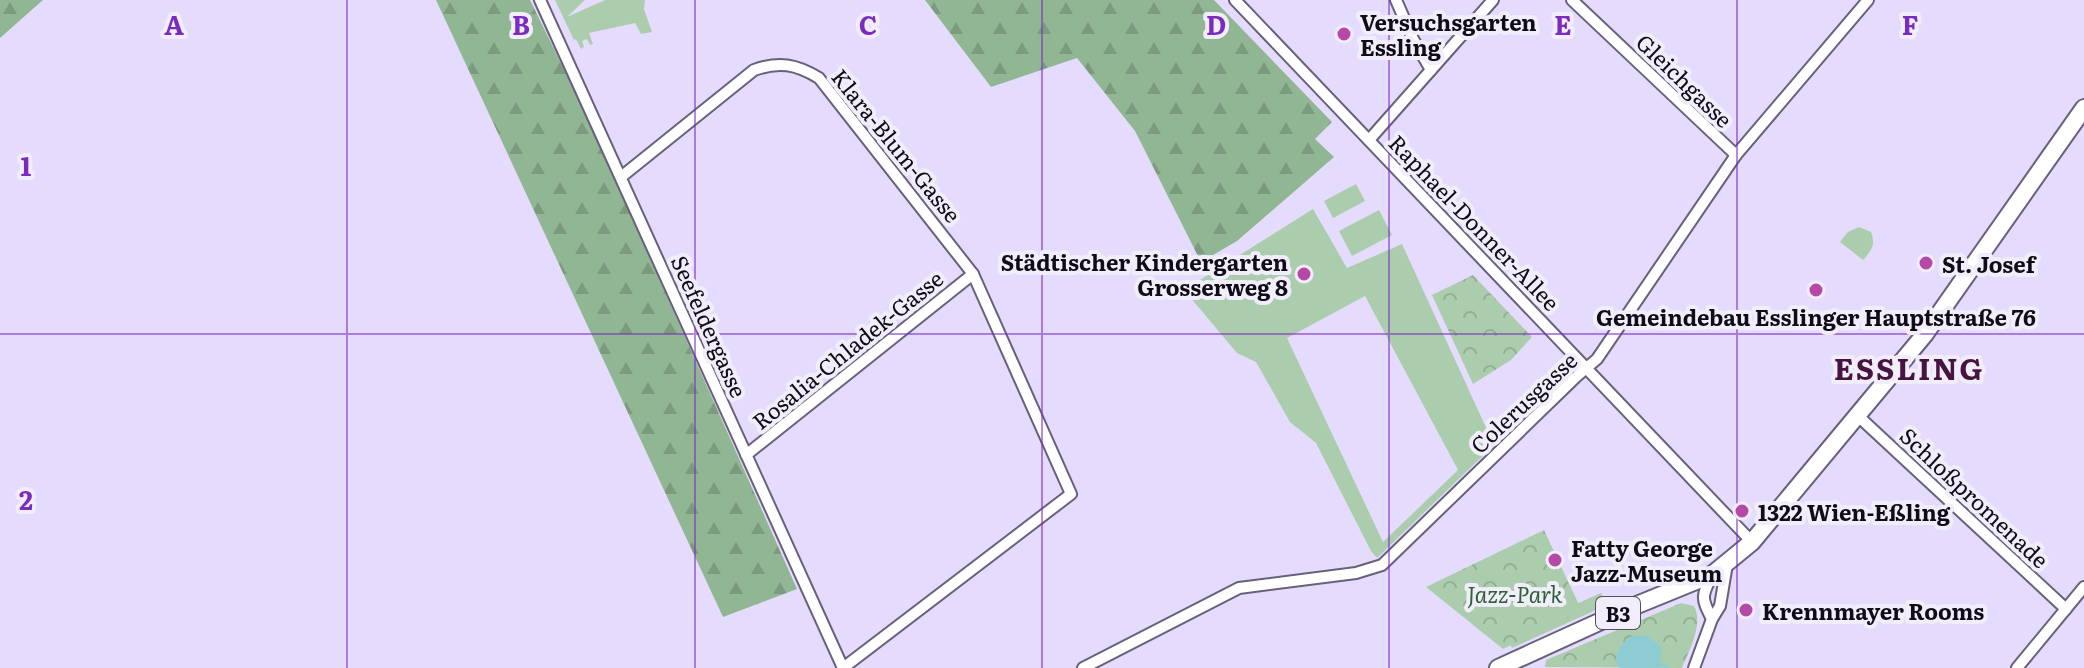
<svg xmlns="http://www.w3.org/2000/svg" width="2084" height="668" font-family="Literata,serif">
	<style>
		.grass { fill: #accdad; fill-rule: evenodd }
		.forest { fill: url(#forest-firs) }
		.park { fill: url(#park-crowns) }
		.water { fill: #8eccd3 }
		.lines { fill: none; stroke-linecap: round; stroke-linejoin: round }
		.stream { stroke: #8eccd3; stroke-width: 4 }
		.street-casing { stroke: #68607c; stroke-width: 14 }
		.primary-casing { stroke: #68607c; stroke-width: 20 }
		.street { stroke: #fff; stroke-width: 10 }
		.primary { stroke: #fff; stroke-width: 16 }
		.grid { fill: none; stroke: #7b2cbf; stroke-width: 2; stroke-opacity: 0.55 }
		.poi-dot { fill: #b649a8; stroke: #f1edfa; stroke-width: 3 }
		.labels { text-anchor: middle; dominant-baseline: central; stroke-width: 8; stroke-linejoin: round; paint-order: stroke }
		.shield { fill: #f1edfa; stroke: #53505b; stroke-width: 2 }
		.shield-label { font-size: 20px; font-weight: bold; fill: #0f0c17 }
		.poi-label { font-size: 22px; font-weight: bold; fill: #0f0c17; stroke: #f1edfa; text-anchor: start }
		.street-label { font-size: 22px; fill: #0f0c17; stroke: #f1edfa }
		.park-label { font-size: 22px; font-style: italic; fill: #2d6233; stroke: #f1edfa }
		.district-label { font-size: 30px; font-weight: bold; letter-spacing: 2px; fill: #471341; stroke: #f1edfa }
		.grid-label { font-size: 26px; text-anchor: middle; font-weight: bold; fill: #7b2cbf; stroke: #f1edfa; stroke-width: 8; stroke-linejoin: round; paint-order: stroke }
	</style>
	<defs>
		<pattern id="forest-firs" width="22" height="20" patternUnits="userSpaceOnUse" patternTransform="scale(2)"><rect width="22" height="20" fill="#91b693"/><path d="M5 1l3.5 6h-7zM16 11l3.5 6h-7z" fill="#7c9b7e"/></pattern>
		<pattern id="park-crowns" width="20" height="18" patternUnits="userSpaceOnUse" patternTransform="scale(2)"><rect width="20" height="18" fill="#accdad"/><path d="M2 6a3 3 0 1 1 6 0M12 15a3 3 0 1 1 6 0" fill="none" stroke="#93af94"/></pattern>
	</defs>
	<rect width="100%" height="100%" fill="#e5dcfd"/>
	<g class="grass">
		<polygon points="555,0 585,0 567,17 605,0 645,0 644,9 652,32 641,34 635,23 589,33 593,44 590,45 587,39 582,41 584,47 581,49 576,39 574,40"/>
		<polygon points="1356,184 1365,201 1333,218 1324,201"/>
		<path d="M1313,209L1347,268L1402,244L1494,445L1377,558L1371,551L1316,443L1290,422L1256,362L1237,353L1184,290ZM1365,296L1458,470L1383,542L1287,338Z"/>
		<polygon points="1379,210 1392,235 1352,256 1339,231"/>
		<path d="M1859,227L1871,232C1876,245 1871,251 1863,260L1840,242L1848,232Z"/>
		<polygon points="1601,593 1607,605 1512,648 1508,639 1540,620"/>
	</g>
	<g class="forest">
		<polygon points="0,0 43,0 0,38"/>
		<polygon points="436,0 530,0 585,112 797,589 723,617"/>
		<polygon points="925,0 1214,0 1332,122 1315,139 1334,157 1237,241 1201,262 1135,131 1077,58 991,87"/>
	</g>
	<g class="park">
		<polygon points="1473,275 1532,337 1511,360 1473,384 1432,295"/>
		<polygon points="1544,530 1582,611 1503,649 1426,587"/>
		<path d="M1681,603L1694,606C1704,624 1689,651 1682,668L1545,667L1546,660Z"/>
	</g>
	<polygon class="water" points="1631,636 1648,636 1661,647 1660,668 1620,668 1615,661 1620,647"/>
	<g class="lines">
		<polyline class="stream" points="1662,665 1668,668"/>
		<defs>
			<g id="street">
				<polyline points="540,0 843,668 1071,494 973,274 746,455"/>
				<polyline points="1235,0 1752,542"/>
				<polyline points="1396,0 1413,39 1431,70"/>
				<polyline points="1572,0 1736,155"/>
				<polyline points="1369,140 1493,0"/>
				<path d="M621,177L754,70C779,61 796,64 819,78L973,274"/>
				<polyline points="1857,415 2066,609"/>
				<path d="M1712,619C1701,598 1701,596 1713,574"/>
				<polyline points="1083,668 1239,588 1356,573 1382,565 1577,376 1597,359 1736,155 1868,0"/>
				<polyline points="1694,668 1712,619 1720,606 1727,564"/>
				<polyline points="2017,668 2084,587"/>
			</g>
			<polyline id="primary" points="1498,668 1632,607 1713,574 1752,542 1925,334 2084,108"/>
		</defs>
		<use href="#street" class="street-casing"/>
		<use href="#primary" class="primary-casing"/>
		<use href="#street" class="street"/>
		<use href="#primary" class="primary"/>
	</g>
	<path class="grid" d="M347,0V668M695,0V668M1042,0V668M1389,0V668M1737,0V668M0,334H2084"/>
	<g class="poi-dot">
		<circle cx="1344" cy="34" r="8"/>
		<circle cx="1926" cy="263" r="8"/>
		<circle cx="1304" cy="274" r="8"/>
		<circle cx="1816" cy="290" r="8"/>
		<circle cx="1742" cy="511" r="8"/>
		<circle cx="1555" cy="560" r="8"/>
		<circle cx="1746" cy="610" r="8"/>
	</g>
	<g class="labels">
		<rect class="shield" x="1596" y="597" width="44" height="32" rx="6"/>
		<g class="shield-label">
			<text x="1618" y="613">B3</text>
		</g>
		<g class="poi-label">
			<text x="1360" y="21">Versuchsgarten<tspan x="1360" dy="25">Essling</tspan></text>
			<text x="1288" y="261" text-anchor="end">Städtischer Kindergarten<tspan x="1288" dy="25">Grosserweg 8</tspan></text>
			<text x="1942" y="263">St. Josef</text>
			<text x="1816" y="316" text-anchor="middle">Gemeindebau Esslinger Hauptstraße 76</text>
			<text x="1758" y="511">1322 Wien-Eßling</text>
			<text x="1571" y="547">Fatty George<tspan x="1571" dy="25">Jazz-Museum</tspan></text>
			<text x="1762" y="610">Krennmayer Rooms</text>
		</g>
		<g class="street-label">
			<text transform="translate(1685 80) rotate(44)">Gleichgasse</text>
			<text transform="translate(897 145) rotate(51)">Klara-Blum-Gasse</text>
			<text transform="translate(1475 222) rotate(46)">Raphael-Donner-Allee</text>
			<text transform="translate(710 326) rotate(66)">Seefeldergasse</text>
			<text transform="translate(847 349) rotate(-39)">Rosalia-Chladek-Gasse</text>
			<text transform="translate(1523 402) rotate(-43)">Colerusgasse</text>
			<text transform="translate(1975 497) rotate(43)">Schloßpromenade</text>
		</g>
		<g class="park-label">
			<text x="1515" y="593">Jazz-Park</text>
		</g>
		<g class="district-label">
			<text x="1909" y="367">ESSLING</text>
		</g>
	</g>
	<g class="grid-label">
		<text x="174" y="35">A</text>
		<text x="521" y="35">B</text>
		<text x="868" y="35">C</text>
		<text x="1216" y="35">D</text>
		<text x="1563" y="35">E</text>
		<text x="1910" y="35">F</text>
		<text x="26" y="176">1</text>
		<text x="26" y="510">2</text>
	</g>
</svg>
